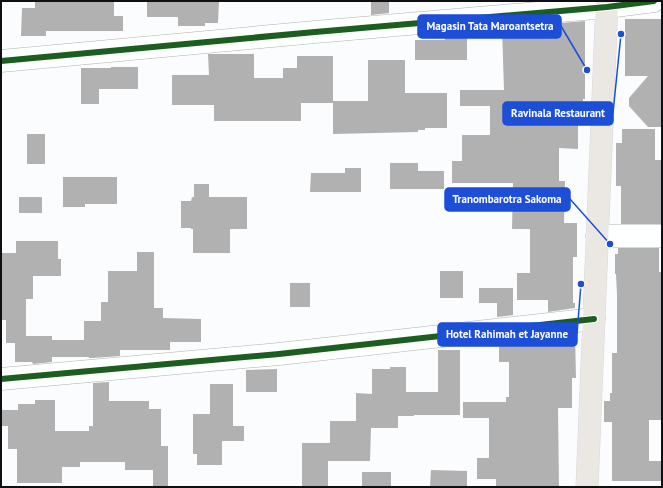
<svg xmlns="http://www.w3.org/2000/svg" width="663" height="488" font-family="'PT Sans',sans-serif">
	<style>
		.building { fill: #b1b1b2 }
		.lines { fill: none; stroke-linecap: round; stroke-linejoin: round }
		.minor-casing { stroke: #b0b1b3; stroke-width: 23 }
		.major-casing { stroke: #d7d8d9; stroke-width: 23 }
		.minor { stroke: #feffff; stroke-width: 22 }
		.major { stroke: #ebe8e4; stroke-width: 22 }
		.cycleway-casing { stroke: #fff; stroke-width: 8 }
		.cycleway { stroke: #1b5e20; stroke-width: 6 }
		.leader { fill: none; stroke: #1d4ed8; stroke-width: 1.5 }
		.callout-dot { fill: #1d4ed8; stroke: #fff; stroke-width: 1.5 }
		.callout { fill: #1d4ed8; stroke: #1d4ed8; stroke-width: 1.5 }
		.callout-label { font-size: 11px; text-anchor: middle; font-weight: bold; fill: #fff }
	</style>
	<rect width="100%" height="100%" fill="#fbfcfe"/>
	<g class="building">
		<polygon points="35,1 114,1 114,16 123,16 123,31 46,31 46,36 21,36 22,8 35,8"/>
		<polygon points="147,1 219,1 218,23 205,23 205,26 178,26 178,17 147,17"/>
		<polygon points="371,1 389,1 389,13 371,15"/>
		<polygon points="625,19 662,19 662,127 648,127 629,106 629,98 648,76 625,76"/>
		<polygon points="585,21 585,99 583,99 583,124 578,124 578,149 559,148 559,181 565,181 564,223 577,223 577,257 573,257 573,303 575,303 575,308 548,312 548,300 517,300 517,273 530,273 530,229 512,229 513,183 452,183 452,161 462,161 462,135 490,135 490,106 460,106 460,90 504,90 502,28"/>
		<polygon points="445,37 467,37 467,60 415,60 415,40 445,40"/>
		<polygon points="208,54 254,54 254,78 283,78 283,68 297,68 297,56 333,56 333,103 301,103 301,121 214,121 214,105 172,105 172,75 209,75"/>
		<polygon points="368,60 405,60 405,93 447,93 447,128 425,128 425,130 418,130 418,132 333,134 333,101 368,101"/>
		<polygon points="111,67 138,67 138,89 99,89 99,104 81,104 81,68 111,68"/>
		<polygon points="622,129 655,129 655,160 662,160 662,224 621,224 621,186 616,186 616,143 622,143"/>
		<rect x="27" y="134" width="18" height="30"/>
		<polygon points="390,163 418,163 418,171 444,171 444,189 390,189"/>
		<polygon points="345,168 361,168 361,192 310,192 311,173 345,173"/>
		<polygon points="63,177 117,177 117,204 85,204 85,207 63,207"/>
		<polygon points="194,184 209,184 209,197 247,197 247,229 230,229 230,253 193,253 193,229 191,229 191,228 181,228 181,201 191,201 192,197 194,197"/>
		<rect x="19" y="197" width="23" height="16"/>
		<polygon points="16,241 58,241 58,259 61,259 61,276 33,276 33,299 26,299 26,336 52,336 52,340 84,340 84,321 101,321 101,302 108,302 108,271 137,271 137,252 154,252 154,308 163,308 163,318 201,319 201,342 170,342 170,350 120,350 120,356 93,358 89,358 89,357 52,357 52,362 33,364 32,362 15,362 15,343 6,343 6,320 1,320 1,253 16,253"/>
		<polygon points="618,248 659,248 659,272 662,272 662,420 649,420 649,461 662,461 662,481 612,481 612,422 604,422 604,401 610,401 610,393 612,393 612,353 617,353 617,295 616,274 615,274 615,254 618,254"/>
		<rect x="440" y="271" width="23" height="27"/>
		<rect x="290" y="283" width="20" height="24"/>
		<polygon points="479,288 513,288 513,315 497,317 497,303 479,303"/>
		<polygon points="575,334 576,378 572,378 572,408 558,408 559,487 496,487 496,479 477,479 477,458 489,458 489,418 463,418 463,402 506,402 506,397 509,397 509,362 499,362 499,345 542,345 542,337"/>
		<polygon points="438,350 460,350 460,415 414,415 414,416 398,416 398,428 371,428 370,461 328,461 328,486 302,486 302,443 330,443 330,421 356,421 356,393 372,394 372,369 390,369 390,367 406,367 406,392 438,392"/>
		<polygon points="277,369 277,392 246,392 246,370"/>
		<polygon points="109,382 109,401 149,401 149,409 161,409 161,446 168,446 168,487 153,487 153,470 125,470 125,462 80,462 80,467 62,467 62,483 17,483 17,449 8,449 8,426 1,426 1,410 18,410 18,404 35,404 35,400 55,400 55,431 89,431 89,426 93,426 93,383"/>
		<polygon points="210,384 233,384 233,426 244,426 244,441 222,441 222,465 197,465 197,454 193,454 193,414 210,414"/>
		<polygon points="431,470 467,471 467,487 430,487"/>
		<rect x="362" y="472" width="29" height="15"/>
	</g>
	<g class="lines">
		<defs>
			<g id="minor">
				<polyline points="1,61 315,32 607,7 654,1"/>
				<polyline points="597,236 662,236"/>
				<polyline points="1,379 279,354 594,319"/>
			</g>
			<polyline id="major" points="587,487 607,1"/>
		</defs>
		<use href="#minor" class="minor-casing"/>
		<use href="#major" class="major-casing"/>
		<use href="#minor" class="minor"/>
		<use href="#major" class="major"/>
		<defs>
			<g id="cycleway">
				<polyline points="1,61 315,32 607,7 654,1"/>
				<polyline points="1,379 279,354 594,319"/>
			</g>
		</defs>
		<use href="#cycleway" class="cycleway-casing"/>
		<use href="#cycleway" class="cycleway"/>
	</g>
	<path class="leader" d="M587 70L561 26M621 34L613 113M610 244L570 199M581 284L577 334"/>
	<g class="callout-dot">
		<circle cx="587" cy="70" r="4"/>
		<circle cx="621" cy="34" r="4"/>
		<circle cx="610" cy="244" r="4"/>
		<circle cx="581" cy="284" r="4"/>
	</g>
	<g class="callout">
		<rect x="418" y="15" width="143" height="23" rx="4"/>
		<rect x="503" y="102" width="110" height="23" rx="4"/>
		<rect x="445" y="188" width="125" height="23" rx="4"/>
		<rect x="438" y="323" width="139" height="23" rx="4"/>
	</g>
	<g class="callout-label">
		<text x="490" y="30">Magasin Tata Maroantsetra</text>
		<text x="558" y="117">Ravinala Restaurant</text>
		<text x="507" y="203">Tranombarotra Sakoma</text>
		<text x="507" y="338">Hotel Rahimah et Jayanne</text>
	</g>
	<rect width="663" height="488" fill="none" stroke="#0f0f12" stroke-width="4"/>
</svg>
